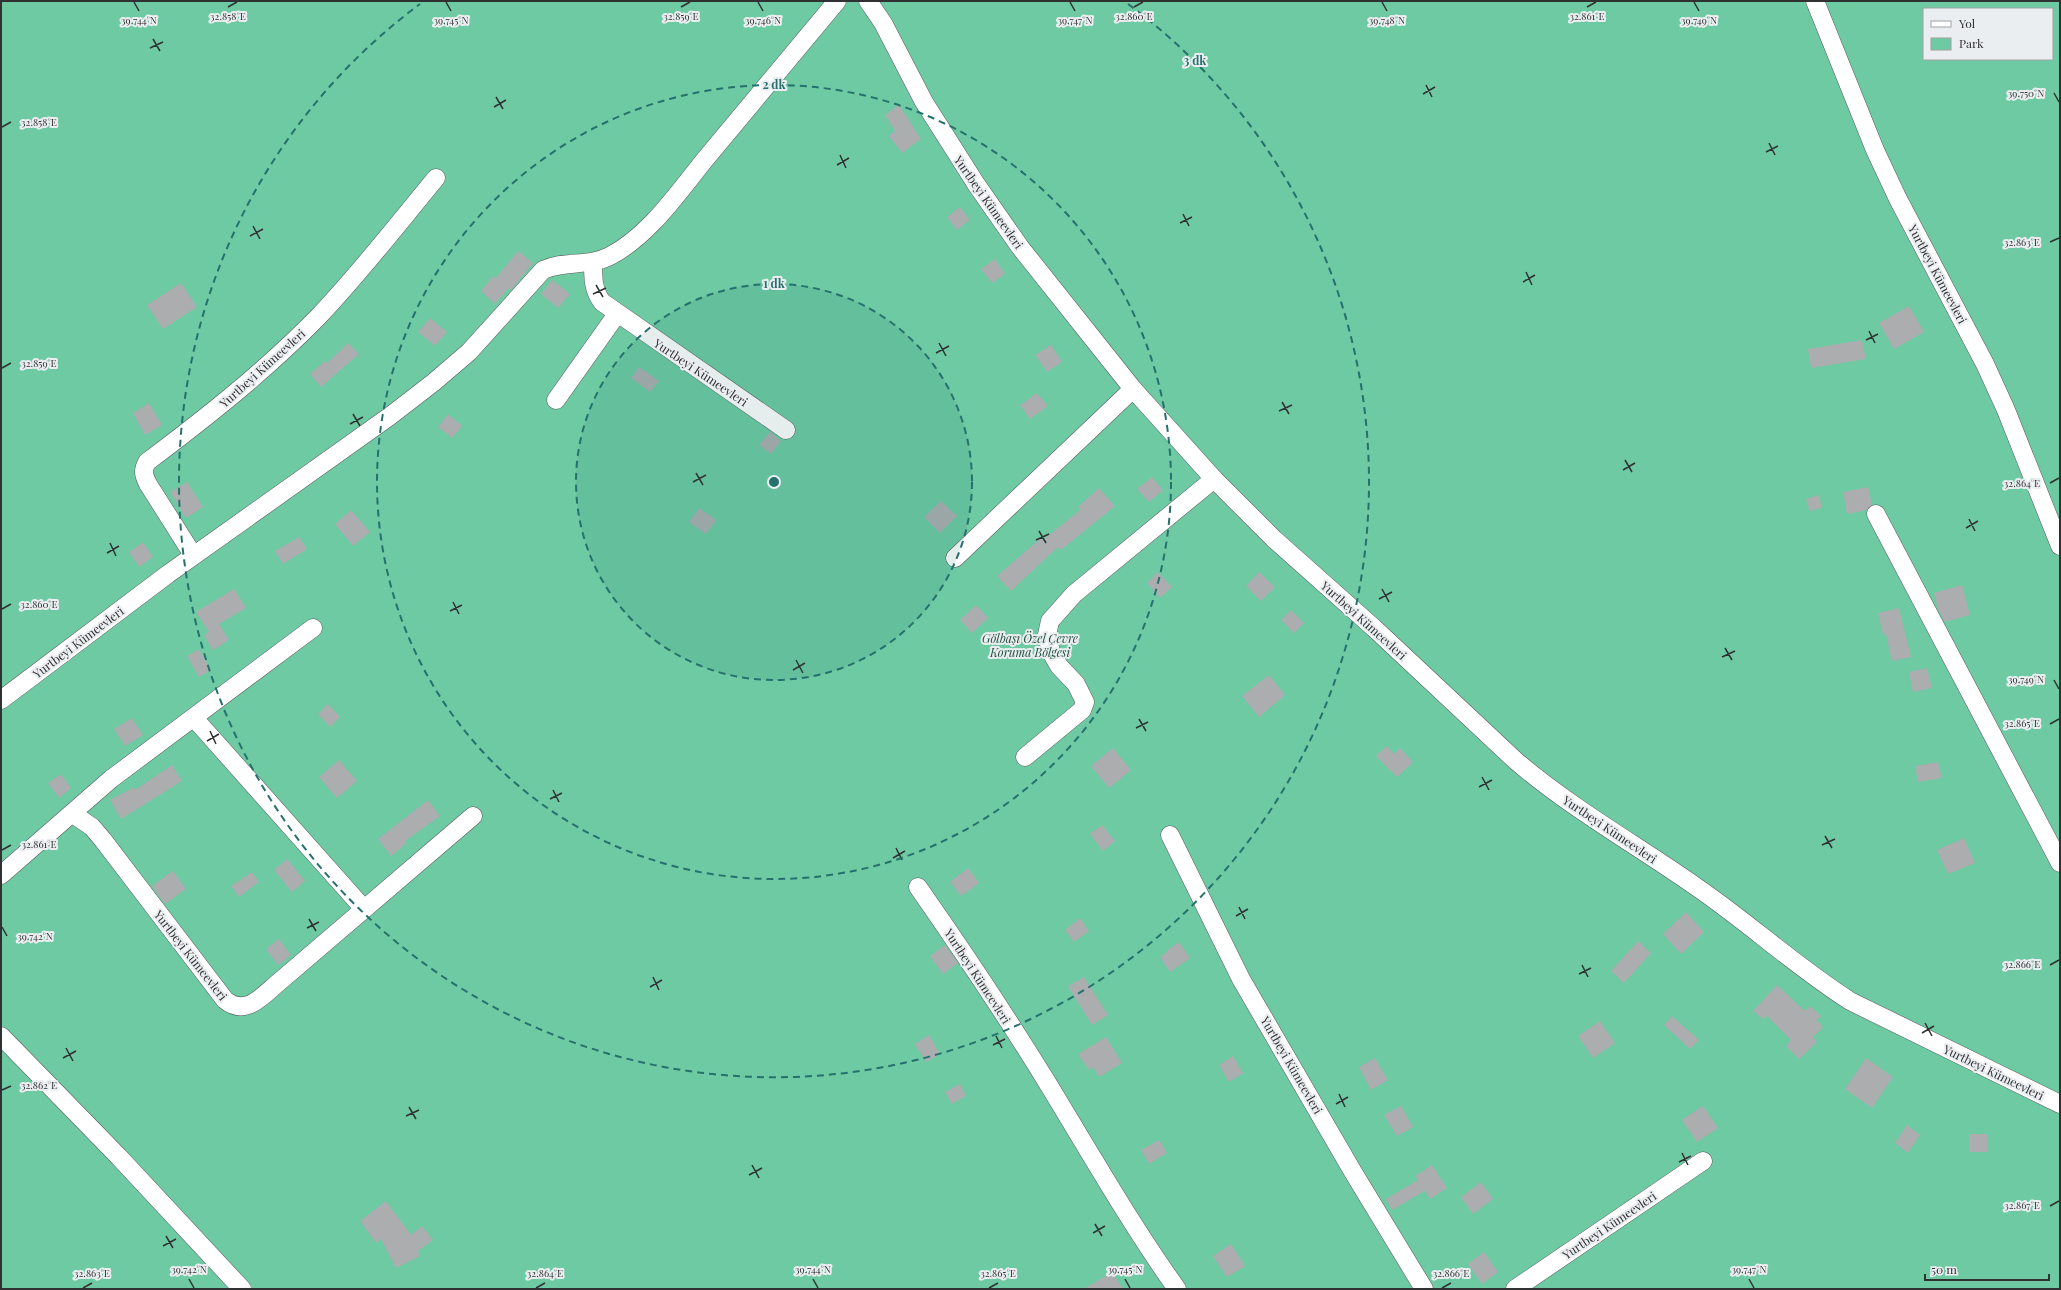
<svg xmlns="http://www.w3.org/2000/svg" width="2061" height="1290" font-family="'Playfair Display',serif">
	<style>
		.green { fill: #6dcaa3; fill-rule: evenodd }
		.building { fill: #abadaf }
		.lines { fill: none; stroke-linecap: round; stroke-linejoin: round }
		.minor-casing { stroke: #595b5d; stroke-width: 19 }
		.minor { stroke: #fff; stroke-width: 18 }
		.ticks { fill: none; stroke: #303132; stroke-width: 1.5 }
		.ring { fill: none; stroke: #26716e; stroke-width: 2; stroke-dasharray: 7 5 }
		.labels { text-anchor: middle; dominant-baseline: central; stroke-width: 4; stroke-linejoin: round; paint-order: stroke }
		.street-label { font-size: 12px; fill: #303132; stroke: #ebeef0 }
		.park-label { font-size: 12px; font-style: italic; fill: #20513d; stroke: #ebeef0 }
		.ticks-label { font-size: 10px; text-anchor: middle; fill: #303132; stroke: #ebeef0; stroke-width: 4; stroke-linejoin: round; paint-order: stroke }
		.centre { fill: #26716e; stroke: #ebeef0; stroke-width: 2 }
		.ring-label { font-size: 12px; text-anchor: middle; font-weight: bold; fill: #26716e; stroke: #ebeef0; stroke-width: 4; stroke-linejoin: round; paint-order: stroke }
	</style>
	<rect width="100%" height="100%" fill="#dee0e2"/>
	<path class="green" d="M1,1H2060V1289H1ZM1924,9H2052V59H1924Z"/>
	<g class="building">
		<polygon points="899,105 921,139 902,153 889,136 895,131 885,115"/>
		<polygon points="960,207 970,220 957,230 947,217"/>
		<polygon points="518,251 533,263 511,290 509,288 495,304 481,291 493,276 496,278"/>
		<polygon points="995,259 1005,274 992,283 981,269"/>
		<polygon points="552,280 570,294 558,308 541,294"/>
		<polygon points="181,283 197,307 163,329 147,305"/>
		<polygon points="1909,306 1924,332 1894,349 1879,323"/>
		<polygon points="430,318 447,332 435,346 418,332"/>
		<polygon points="1862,340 1866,359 1811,368 1808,349"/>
		<polygon points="348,343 359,354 321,387 310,374 325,361 327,363"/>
		<polygon points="1051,345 1062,362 1047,372 1035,355"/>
		<polygon points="639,367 659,381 650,392 631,378"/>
		<polygon points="1037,393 1048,406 1030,419 1020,405"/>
		<polygon points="149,403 162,425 145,435 133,413"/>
		<polygon points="448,414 462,426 452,438 438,427"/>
		<polygon points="770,432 781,441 771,454 759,445"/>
		<polygon points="1152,477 1163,490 1149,502 1137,489"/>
		<polygon points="187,482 203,507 186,518 170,492"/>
		<polygon points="1868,487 1872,505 1867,510 1847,514 1843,492"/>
		<polygon points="1099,488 1115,506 1061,550 1058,547 1011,591 997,576 1041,538 1043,540 1080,510 1078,507"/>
		<polygon points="1819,495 1822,508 1810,511 1806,499"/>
		<polygon points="941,501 957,516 940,533 924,517"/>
		<polygon points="699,508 716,520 706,534 689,522"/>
		<polygon points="351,510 370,532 353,546 335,524"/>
		<polygon points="299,537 307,549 283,564 275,551"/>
		<polygon points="143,542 153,557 139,567 129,552"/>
		<polygon points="1158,572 1172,587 1160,598 1147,583"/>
		<polygon points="1259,572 1275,587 1261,601 1246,586"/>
		<polygon points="1962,585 1970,615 1945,622 1938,609 1934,593"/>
		<polygon points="234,589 246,608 219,624 229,640 213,650 204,635 209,632 196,612"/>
		<polygon points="976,605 988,618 972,633 960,620"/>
		<polygon points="1899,608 1911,657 1892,661 1886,634 1883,635 1878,613"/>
		<polygon points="1291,610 1304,623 1294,633 1281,620"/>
		<polygon points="199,649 211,670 199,677 187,656"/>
		<polygon points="1927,668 1932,688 1913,692 1909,672"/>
		<polygon points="1269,675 1285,695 1259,717 1242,696"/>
		<polygon points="328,704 340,717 330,727 318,714"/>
		<polygon points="132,718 143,735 125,746 114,729"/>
		<polygon points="1387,746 1394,754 1400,748 1413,762 1397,777 1376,756"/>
		<polygon points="1113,748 1131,770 1109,788 1091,766"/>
		<polygon points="339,760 357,781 337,798 319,777"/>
		<polygon points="1938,762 1942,778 1918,782 1915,766"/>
		<polygon points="172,765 182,781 121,819 110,800 134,787 135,790"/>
		<polygon points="61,774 71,788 59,798 48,783"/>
		<polygon points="428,800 440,816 405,841 407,843 391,856 378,839"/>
		<polygon points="1102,825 1115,841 1103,851 1090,834"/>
		<polygon points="1964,838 1975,863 1948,874 1937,850"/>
		<polygon points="287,859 305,881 292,892 274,870"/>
		<polygon points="968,868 979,883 961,896 950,882"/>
		<polygon points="173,871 186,889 165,904 152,886"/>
		<polygon points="252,872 259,882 239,897 231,886"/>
		<polygon points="1686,912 1704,932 1681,954 1663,934"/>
		<polygon points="1080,918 1089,931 1074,942 1065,930"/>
		<polygon points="279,939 291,955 278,965 266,949"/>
		<polygon points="1638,941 1651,953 1624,983 1611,971"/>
		<polygon points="1179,942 1190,958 1170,972 1160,957 1168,951 1167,950"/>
		<polygon points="945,945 958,963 943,974 930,956"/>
		<polygon points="1084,977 1108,1015 1092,1025 1068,986"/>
		<polygon points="1777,985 1805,1011 1810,1006 1821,1016 1817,1020 1823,1027 1813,1037 1817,1042 1799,1059 1786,1046 1791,1040 1767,1016 1763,1019 1753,1011"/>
		<polygon points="1672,1016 1699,1040 1690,1049 1664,1025"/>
		<polygon points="1600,1021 1615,1043 1593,1058 1578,1036"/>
		<polygon points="929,1035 940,1054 926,1062 915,1044"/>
		<polygon points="1106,1037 1122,1063 1099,1077 1093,1067 1089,1070 1078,1054"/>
		<polygon points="1233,1056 1243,1073 1229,1082 1219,1065"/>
		<polygon points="1375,1058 1388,1080 1371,1090 1359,1067"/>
		<polygon points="1866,1058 1893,1077 1872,1108 1845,1089"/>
		<polygon points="960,1084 966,1096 952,1104 945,1092"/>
		<polygon points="1401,1106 1413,1127 1397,1136 1384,1115"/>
		<polygon points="1703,1106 1718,1128 1697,1142 1682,1120"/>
		<polygon points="1907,1125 1920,1135 1908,1153 1895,1143"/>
		<rect x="1969" y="1134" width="18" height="18"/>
		<polygon points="1159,1140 1167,1153 1149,1164 1141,1150"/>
		<polygon points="1432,1165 1447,1188 1430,1199 1425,1191 1392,1210 1386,1199 1418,1180 1415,1176"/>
		<polygon points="1481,1182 1493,1199 1473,1214 1461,1197"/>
		<polygon points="386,1201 411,1235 422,1226 433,1240 418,1251 420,1256 396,1268 381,1239 376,1243 360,1221"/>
		<polygon points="1231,1244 1245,1266 1227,1277 1213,1256"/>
		<polygon points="1484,1252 1498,1272 1482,1284 1468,1264"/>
		<polygon points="1112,1272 1123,1289 1084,1289"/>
	</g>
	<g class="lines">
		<defs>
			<g id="minor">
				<path d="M868,1L883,23L924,102L976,184L1020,247L1133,389L1214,479L1274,539L1374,628L1516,761C1571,808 1635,844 1695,886C1748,922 1795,966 1850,1001L2060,1104"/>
				<polyline points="1815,1 1875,150 1898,199 1985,364 2006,410 2060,546"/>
				<path d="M593,262C593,278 593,290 602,302L786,430"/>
				<polyline points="556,400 617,314"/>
				<polyline points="1876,514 2060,863"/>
				<path d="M193,555L148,484C144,476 142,471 147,462C207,417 265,371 318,317C360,273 397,225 436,178"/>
				<polyline points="955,558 1133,389"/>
				<path d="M1,700L168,574L390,416L434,382L469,352L543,270C565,260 589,267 610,256C650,235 679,191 707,157C750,105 794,53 837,1"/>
				<polyline points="194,718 364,909"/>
				<polyline points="1025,757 1082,710 1085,702 1076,684 1059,666 1051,652 1047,635 1050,621 1074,594 1214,479"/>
				<path d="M73,814L92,827L103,840L225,1000C246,1017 262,996 279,982L473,816"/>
				<polyline points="1170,835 1241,979 1353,1172 1424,1289"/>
				<polyline points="1,875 111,779 313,628"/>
				<path d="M918,887C962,950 1005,1014 1045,1079C1088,1149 1129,1222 1177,1289"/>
				<polyline points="1,1036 119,1157 242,1289"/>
				<polyline points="1515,1289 1703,1161"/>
			</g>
		</defs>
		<use href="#minor" class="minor-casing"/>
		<use href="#minor" class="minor"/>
	</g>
	<path class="ticks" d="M134,2L139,11M446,2L451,11M758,2L763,11M1070,2L1075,11M1382,2L1387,11M1694,2L1699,11M228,7L237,2M681,7L690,2M1134,7L1143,2M1587,7L1596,2M153,39L160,51M150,48L163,42M1426,85L1432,97M2054,93L2059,102M1423,94L1435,87M496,97L503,109M494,107L506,100M2,127L11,122M1769,143L1775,155M1766,152L1778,146M840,155L846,168M837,165L849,158M1183,214L1189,226M1180,223L1192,217M253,226L260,239M250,236L263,229M2050,242L2059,238M1526,272L1532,285M1523,282L1535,275M596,285L603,297M593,294L606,288M1869,331L1875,343M1866,340L1878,334M939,343L946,356M936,353L949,346M2,368L11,363M1282,402L1289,414M1279,411L1292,405M353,414L360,426M350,424L363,417M1625,460L1632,472M1623,470L1635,463M696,473L703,485M693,482L706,475M2050,483L2059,478M1969,519L1975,531M1966,528L1978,521M1039,531L1046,543M1036,540L1049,534M110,543L116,556M107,553L119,546M1382,589L1389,602M1379,599L1392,592M453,602L459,614M2,609L11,604M450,611L462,605M1725,648L1732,660M1722,657L1735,651M796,660L803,673M793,670L805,663M2054,680L2059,689M1139,719L1146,731M2050,724L2059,719M1136,728L1148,722M210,731L216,744M207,741L219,734M1482,777L1489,790M1479,787L1492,780M553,790L559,802M550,799L562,793M1825,836L1832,848M1822,845L1835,839M896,848L902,860M2,850L11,845M893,858L905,851M1239,907L1245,919M1236,916L1248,909M309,919L316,931M2,927L7,936M307,928L319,922M1582,965L1588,977M2050,965L2059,960M1579,974L1591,968M653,977L659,990M650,987L662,980M1925,1023L1932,1036M1922,1033L1934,1026M996,1036L1002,1048M993,1045L1005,1039M66,1048L73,1061M63,1058L76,1051M2,1090L11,1086M1339,1094L1345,1107M1336,1104L1348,1097M409,1107L416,1119M406,1116L419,1110M1682,1153L1688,1165M1679,1162L1691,1156M752,1165L759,1178M749,1175L762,1168M2050,1206L2059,1201M1095,1224L1102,1236M1093,1233L1105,1226M166,1236L173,1248M163,1246L176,1239M189,1279L194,1288M813,1279L818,1288M1125,1279L1130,1288M1749,1279L1754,1288M83,1288L92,1283M536,1288L545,1283M989,1288L998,1283M1442,1288L1451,1283"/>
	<circle cx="774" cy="482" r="198" fill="#26716e" fill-opacity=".12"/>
	<g class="ring">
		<circle cx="774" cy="482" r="198"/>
		<circle cx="774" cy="482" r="397"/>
		<path d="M1128 4A595 595 0 1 1 420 4"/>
	</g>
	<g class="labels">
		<g class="street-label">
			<text transform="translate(989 202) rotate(55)">Yurtbeyi Kümeevleri</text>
			<text transform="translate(1938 274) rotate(62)">Yurtbeyi Kümeevleri</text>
			<text transform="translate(262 368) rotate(-42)">Yurtbeyi Kümeevleri</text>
			<text transform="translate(701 372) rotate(34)">Yurtbeyi Kümeevleri</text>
			<text transform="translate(1364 620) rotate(42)">Yurtbeyi Kümeevleri</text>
			<text transform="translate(78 642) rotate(-37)">Yurtbeyi Kümeevleri</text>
			<text transform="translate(1610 829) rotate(34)">Yurtbeyi Kümeevleri</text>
			<text transform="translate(191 955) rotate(52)">Yurtbeyi Kümeevleri</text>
			<text transform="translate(978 976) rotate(57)">Yurtbeyi Kümeevleri</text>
			<text transform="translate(1292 1065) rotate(60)">Yurtbeyi Kümeevleri</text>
			<text transform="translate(1994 1072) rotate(26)">Yurtbeyi Kümeevleri</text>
			<text transform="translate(1609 1225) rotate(-34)">Yurtbeyi Kümeevleri</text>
		</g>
		<g class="park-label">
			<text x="1030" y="638">Gölbaşı Özel Çevre<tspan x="1030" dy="14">Koruma Bölgesi</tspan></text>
		</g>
	</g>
	<g class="ticks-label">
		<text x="228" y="20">32.858°E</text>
		<text x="681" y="20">32.859°E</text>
		<text x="1134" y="20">32.860°E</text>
		<text x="1587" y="20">32.861°E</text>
		<text x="139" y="24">39.744°N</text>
		<text x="451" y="24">39.745°N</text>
		<text x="763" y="24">39.746°N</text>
		<text x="1075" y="24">39.747°N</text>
		<text x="1387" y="24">39.748°N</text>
		<text x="1699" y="24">39.749°N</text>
		<text x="2026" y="97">39.750°N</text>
		<text x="39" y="126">32.858°E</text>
		<text x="2022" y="246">32.863°E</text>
		<text x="39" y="367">32.859°E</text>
		<text x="2022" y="487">32.864°E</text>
		<text x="39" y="608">32.860°E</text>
		<text x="2026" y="683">39.749°N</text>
		<text x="2022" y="727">32.865°E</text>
		<text x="39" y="848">32.861°E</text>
		<text x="35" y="940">39.742°N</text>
		<text x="2022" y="968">32.866°E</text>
		<text x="39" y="1089">32.862°E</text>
		<text x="2022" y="1209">32.867°E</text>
		<text x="189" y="1273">39.742°N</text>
		<text x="813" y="1273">39.744°N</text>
		<text x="1125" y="1273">39.745°N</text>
		<text x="1749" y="1273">39.747°N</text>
		<text x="92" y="1277">32.863°E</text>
		<text x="545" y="1277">32.864°E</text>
		<text x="998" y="1277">32.865°E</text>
		<text x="1451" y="1277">32.866°E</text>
	</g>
	<circle cx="774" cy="482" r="6" class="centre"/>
	<g class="ring-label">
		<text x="1195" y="65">3 dk</text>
		<text x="774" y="89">2 dk</text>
		<text x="774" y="288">1 dk</text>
	</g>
	<rect width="2061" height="1290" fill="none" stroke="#303132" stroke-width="4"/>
	<rect x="1923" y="8" width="130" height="52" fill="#ebeef0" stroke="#a0a2a4"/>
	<rect x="1931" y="21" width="20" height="6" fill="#ffffff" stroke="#a0a2a4"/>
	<text x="1959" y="28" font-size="12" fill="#303132">Yol</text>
	<rect x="1931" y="38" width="20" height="12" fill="#6dcaa3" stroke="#a0a2a4"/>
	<text x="1959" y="48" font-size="12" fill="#303132">Park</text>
	<path d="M1925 1274v6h124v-6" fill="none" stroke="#303132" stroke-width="2"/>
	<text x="1931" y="1274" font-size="12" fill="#303132" stroke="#ebeef0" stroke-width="3" paint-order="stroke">50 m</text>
</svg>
